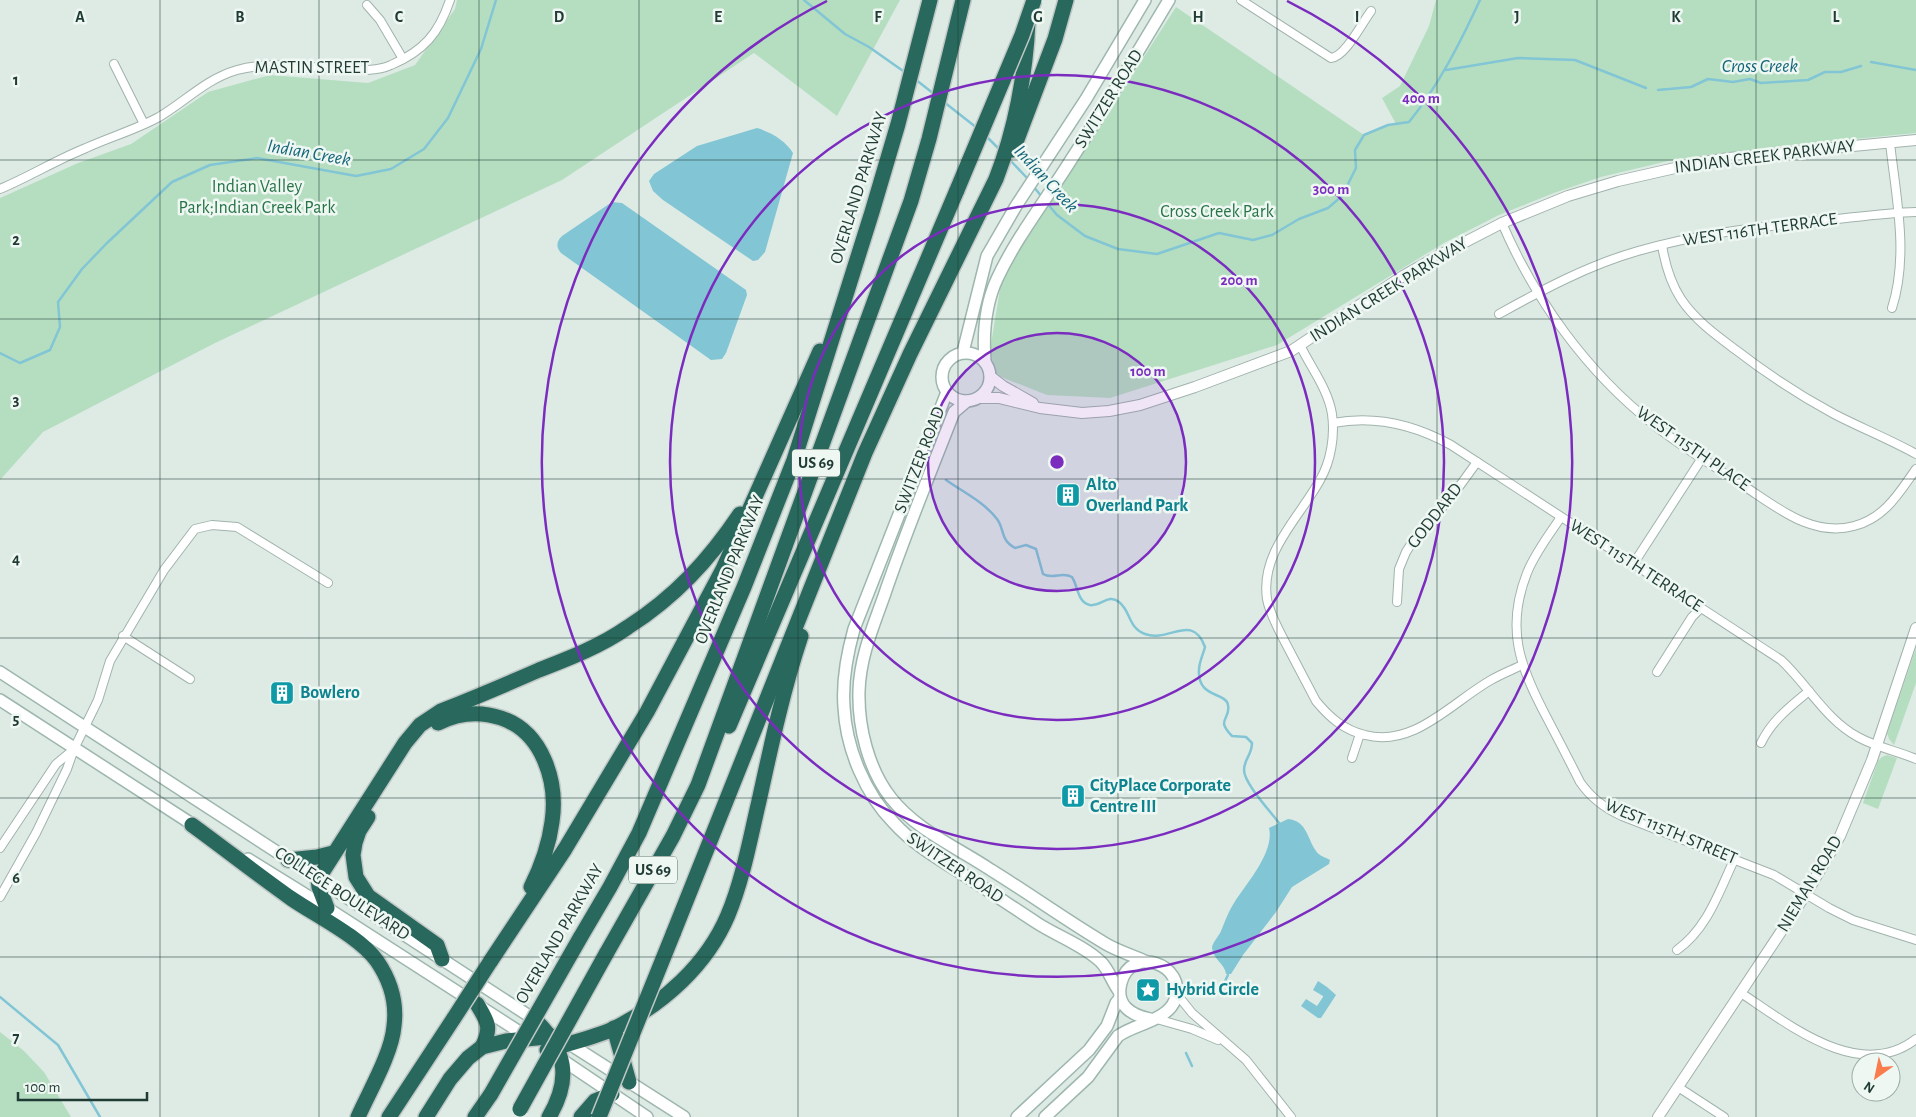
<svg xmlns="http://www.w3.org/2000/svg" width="1916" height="1117" font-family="'Alegreya Sans',sans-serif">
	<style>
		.green { fill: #b5dec1 }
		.water { fill: #82c5d4 }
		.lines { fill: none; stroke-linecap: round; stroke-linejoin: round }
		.stream { stroke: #82c5d4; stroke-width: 2.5 }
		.minor-casing { stroke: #a1b3ac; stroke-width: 10 }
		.tertiary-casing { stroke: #a1b3ac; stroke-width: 12 }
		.secondary-casing { stroke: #9db7ae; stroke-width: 14 }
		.motorway-casing { stroke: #c0c8c6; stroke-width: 18 }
		.minor { stroke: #fff; stroke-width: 8 }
		.tertiary { stroke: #fff; stroke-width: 10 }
		.secondary { stroke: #fff; stroke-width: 11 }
		.motorway { stroke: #29695d; stroke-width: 15 }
		.motorway-bridge-casing { stroke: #c0c8c6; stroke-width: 18; stroke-linecap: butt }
		.motorway-bridge { stroke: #29695d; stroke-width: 15 }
		.grid { fill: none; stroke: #1f3b34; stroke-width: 1; stroke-opacity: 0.55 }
		.ring { fill: none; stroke: #7b2cbf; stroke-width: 2.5 }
		.labels { text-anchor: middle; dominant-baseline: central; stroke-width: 5; stroke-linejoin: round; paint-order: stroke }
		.shield { fill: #eff7f3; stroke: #5d736d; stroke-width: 1 }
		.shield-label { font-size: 16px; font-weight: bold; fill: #1f3b34 }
		.street-label { font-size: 18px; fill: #1f3b34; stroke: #eff7f3 }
		.park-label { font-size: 18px; fill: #277447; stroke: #eff7f3 }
		.culture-label { font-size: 18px; font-weight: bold; fill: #0d838f; stroke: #eff7f3; text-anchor: start }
		.water-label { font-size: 19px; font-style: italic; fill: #16677a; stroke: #eff7f3 }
		.grid-label { font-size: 16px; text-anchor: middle; font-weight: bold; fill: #1f3b34; stroke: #eff7f3; stroke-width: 5; stroke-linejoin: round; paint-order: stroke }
		.centre { fill: #7b2cbf; stroke: #eff7f3; stroke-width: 2.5 }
		.ring-label { font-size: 15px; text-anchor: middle; font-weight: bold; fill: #7b2cbf; stroke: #eff7f3; stroke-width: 5; stroke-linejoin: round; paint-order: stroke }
	</style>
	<rect width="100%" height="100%" fill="#deebe5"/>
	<g class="green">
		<polygon points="457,0 900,0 837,116 754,53 562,180 215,343 43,432 0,480 0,198 78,163 131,144 208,92 270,75 368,83 415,65 455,9"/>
		<polygon points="1436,0 1916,0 1916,133 1794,145 1708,155 1668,161 1601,177 1554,193 1499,215 1444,243 1277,345 1110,398 1047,395 996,375 990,350 1002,277 1176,7 1364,135 1388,125 1396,124 1382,98 1400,86 1429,26"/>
		<polygon points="1916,648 1916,683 1894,745 1889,739 1887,733"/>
		<polygon points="1887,755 1897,758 1878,809 1863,803 1878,761 1882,757"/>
		<polygon points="0,1032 24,1051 44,1072 71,1117 0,1117"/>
	</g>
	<g class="water">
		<path d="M757,128C771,132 786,141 793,153L765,252L758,260L753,261L663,200L653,191L649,181L654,174L697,146Z"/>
		<path d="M612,202L622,203L746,290L747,295L726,353L722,359L711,360L561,253C556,247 556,242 562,236Z"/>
		<path d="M1288,819C1307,821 1307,838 1316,851C1319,856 1325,857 1330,860L1329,864L1292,887L1276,912L1243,955L1231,974H1226C1225,964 1213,959 1212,948C1212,943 1219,936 1221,931C1225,922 1228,912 1234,903C1246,884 1275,852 1269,828Z"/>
		<polygon points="1318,981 1327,987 1336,995 1321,1018 1318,1018 1301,1006 1306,999 1317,1006 1323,997 1323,996 1313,990"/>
	</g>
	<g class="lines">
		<g class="stream">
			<polyline points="804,0 845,34 869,47 906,73"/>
			<polyline points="1871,62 1916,70"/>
			<polyline points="1446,70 1518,58 1575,60 1646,88"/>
			<polyline points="915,79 934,94"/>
			<polyline points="1658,90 1691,87 1708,79 1733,82 1750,79 1761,83 1808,80 1825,72 1841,72 1861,66"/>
			<polyline points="944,102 977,128"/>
			<polyline points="985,135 1001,151"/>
			<polyline points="1008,158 1028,179"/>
			<polyline points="1033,186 1042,197"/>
			<path d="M1047,203L1057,215L1085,236L1118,249L1157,254L1219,233L1253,240L1272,235L1299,219L1328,208L1342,196L1356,168L1355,150L1364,135L1388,125L1409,122C1439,85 1460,43 1480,0"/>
			<polyline points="0,353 20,363 50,350 60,327 58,302 82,269 107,243 172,182 210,165 257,158 356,176 391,169 424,149 448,118 481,49 496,0"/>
			<path d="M946,480C963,492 984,502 997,519C1005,530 1000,540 1015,548L1026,545L1036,549L1043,574C1053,580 1062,571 1072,577C1078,586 1077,602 1090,605C1101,607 1108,593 1119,602C1131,611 1128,628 1145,634C1169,643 1192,612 1205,647C1203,655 1199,662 1199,670C1197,698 1226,692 1228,705C1231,720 1215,719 1232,736L1246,737L1252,743C1252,755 1244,759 1244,770C1244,783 1270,811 1279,823"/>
			<polyline points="1225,981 1228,975"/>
			<polyline points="0,997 58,1045 100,1117"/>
			<polyline points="1186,1053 1192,1066"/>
		</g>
		<defs>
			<g id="minor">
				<path d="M1241,0L1331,58C1345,57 1362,23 1371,11"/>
				<polyline points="367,5 380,20 403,59"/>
				<polyline points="114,64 144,124"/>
				<path d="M1890,143C1896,197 1909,255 1892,308"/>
				<path d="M0,189C29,177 56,160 86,148C110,137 135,130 159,117C186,101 206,79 237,70C270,61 305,67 339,69C355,70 376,72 391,65C424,51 439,33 450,0"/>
				<path d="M1502,223C1535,300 1587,372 1653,424C1683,448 1716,467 1747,488C1779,509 1813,537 1854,526C1885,518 1899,493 1916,469"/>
				<path d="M1662,245C1665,264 1670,282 1681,299C1695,320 1716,335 1736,350C1767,374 1799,395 1834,414C1861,428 1889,439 1916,454"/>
				<path d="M1499,314C1544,289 1589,265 1638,251C1697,234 1757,227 1817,221C1850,218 1883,213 1916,212"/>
				<path d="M1300,345C1311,368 1328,389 1332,414C1335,436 1331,461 1320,480C1300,517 1260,552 1267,599C1270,615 1279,630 1286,644C1296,663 1306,682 1316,701C1330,718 1344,730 1365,735C1414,748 1452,702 1491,680C1501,674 1512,670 1522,665"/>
				<path d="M1333,423C1375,415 1413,424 1451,445L1781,660C1807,684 1826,720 1858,737C1876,747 1897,751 1916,759"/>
				<path d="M1561,517C1549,535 1535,553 1527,573C1505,629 1520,667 1547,718C1558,739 1569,760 1580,782C1591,798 1604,808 1622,816L1774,875L1829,908L1853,920L1916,940"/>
				<polyline points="1634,563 1702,458"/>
				<polyline points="1397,602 1399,569 1406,552 1413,541 1453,495 1477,462"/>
				<polyline points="123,636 190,679"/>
				<polyline points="1657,672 1692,617 1701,608"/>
				<path d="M1761,743C1772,720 1790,707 1809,691"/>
				<polyline points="1352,758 1360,734"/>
				<polyline points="0,848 56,764 73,750"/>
				<polyline points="0,897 36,833 67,769 74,749 98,700 110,661 164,570 195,529 212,525 237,527 328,583"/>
				<path d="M1677,950C1707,929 1719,892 1734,860"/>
				<polyline points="1176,993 1192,1013 1246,1060 1291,1117"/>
				<path d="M1741,993C1788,1024 1860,1083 1916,1039"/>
				<polyline points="1153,1018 1192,1029 1218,1040"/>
				<polyline points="1678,1087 1724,1117"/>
			</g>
			<g id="tertiary">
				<polyline points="990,376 1003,386 1033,403"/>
				<polyline points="979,398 999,398 1040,408 1082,413 1109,411 1140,405 1195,387 1291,351 1403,276 1438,256 1502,223 1568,196 1618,181 1697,163 1729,158 1916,140"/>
				<polyline points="1658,1117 1806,894 1840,836 1872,760 1916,628"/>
			</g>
			<g id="secondary">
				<polyline points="963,352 987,256 1016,206 1086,99 1145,0"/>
				<circle cx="966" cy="377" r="24"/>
				<path d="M985,361C983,334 985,305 997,279C1016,238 1045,201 1069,163C1104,109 1136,55 1169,0"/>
				<path d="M947,392L854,629C847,654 842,681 844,707C846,748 865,794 894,823C913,844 937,858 961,873C986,889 1011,906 1037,923C1057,936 1083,945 1101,962C1109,970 1112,982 1119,991"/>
				<path d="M967,401L954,412C930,473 905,534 884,596C873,627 860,657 859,691C858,726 868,769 891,798C917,831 957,847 991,870C1030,894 1067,921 1106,944C1118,951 1134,956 1147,962"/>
				<polyline points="0,672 540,1023"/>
				<polyline points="0,700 198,828"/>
				<polyline points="248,859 327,908 529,1038"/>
				<polyline points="565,1041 684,1117"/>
				<polyline points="558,1057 647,1117"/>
				<polyline points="1017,1117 1089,1050 1107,1026 1116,1003 1120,998"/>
				<path d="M1045,1117L1088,1077L1118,1036C1134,1024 1167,1021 1175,1000C1187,963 1130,945 1121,983C1115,1005 1131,1015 1150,1019"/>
			</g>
			<g id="motorway">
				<polyline points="1013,150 1055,39 1066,0"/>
				<path d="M438,723C458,713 480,711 501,718C543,732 558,782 552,822C549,845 541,867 531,887"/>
				<polyline points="729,726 957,190"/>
				<polyline points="368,817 359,831 355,843 353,855 356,877 368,896 437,945 442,959"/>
				<path d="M192,825C225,849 258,875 292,899C317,916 360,937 377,961C390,980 397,1003 394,1026C392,1053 369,1092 358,1117"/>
				<polyline points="288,860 317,857 333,853"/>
				<path d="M327,908L319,887L318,879L405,743L420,725L441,711C474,698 507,684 539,670C570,658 601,646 628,627C675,597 709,560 740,514"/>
				<path d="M673,934L865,453L910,354L996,179C1015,131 1026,73 1028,21"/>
				<polyline points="580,938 610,887 639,833 744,587 794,460 872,212 898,124 930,0"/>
				<polyline points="606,954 673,836 698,785 911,201 929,139 963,0"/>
				<polyline points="490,962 565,849 647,712 723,569 820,351"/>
				<path d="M477,1004C488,1022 492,1028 482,1047"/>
				<path d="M534,1019C566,1049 572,1078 549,1117"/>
				<polyline points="614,1028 629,1082"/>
				<path d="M547,1050C569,1043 594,1038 615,1028C663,1004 707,965 728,915C743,879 750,839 759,801C771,746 783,690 801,636"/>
				<polyline points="389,1117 454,1018"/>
				<polyline points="426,1117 450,1079 468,1058 482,1047 506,1041 558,1036"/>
				<polyline points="475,1117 491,1094"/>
				<polyline points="581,1117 595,1101 612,1094"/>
			</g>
		</defs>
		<use href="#minor" class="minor-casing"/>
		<use href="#tertiary" class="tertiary-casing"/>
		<use href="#secondary" class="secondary-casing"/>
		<use href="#motorway" class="motorway-casing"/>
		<use href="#minor" class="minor"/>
		<use href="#tertiary" class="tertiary"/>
		<use href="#secondary" class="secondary"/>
		<use href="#motorway" class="motorway"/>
		<defs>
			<g id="motorway-bridge">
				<polyline points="957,190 1022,35 1034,0"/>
				<polyline points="454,1018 490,962"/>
				<polyline points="491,1094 580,938"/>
				<polyline points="520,1109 606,954"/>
				<polyline points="599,1117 673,934"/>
			</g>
		</defs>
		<use href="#motorway-bridge" class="motorway-bridge-casing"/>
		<use href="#motorway-bridge" class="motorway-bridge"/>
	</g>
	<path class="grid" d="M160,0V1117M319,0V1117M479,0V1117M639,0V1117M798,0V1117M958,0V1117M1118,0V1117M1277,0V1117M1437,0V1117M1597,0V1117M1756,0V1117M0,160H1916M0,319H1916M0,479H1916M0,638H1916M0,798H1916M0,957H1916"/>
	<circle cx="1057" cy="462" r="129" fill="#7b2cbf" fill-opacity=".12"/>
	<g class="ring">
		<circle cx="1057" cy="462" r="129"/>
		<circle cx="1057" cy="462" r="258"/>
		<circle cx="1057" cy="462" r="387"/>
		<path d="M1287 1A515 515 0 1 1 827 1"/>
	</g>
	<defs>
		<symbol id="building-square" viewBox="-11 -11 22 22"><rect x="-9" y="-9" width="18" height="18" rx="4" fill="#0f9aa8" stroke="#eff7f3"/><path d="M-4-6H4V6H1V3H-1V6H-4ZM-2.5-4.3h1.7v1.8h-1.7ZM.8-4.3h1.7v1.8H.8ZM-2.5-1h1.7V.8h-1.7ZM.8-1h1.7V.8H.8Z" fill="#fff"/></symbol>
		<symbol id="sight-square" viewBox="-11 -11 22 22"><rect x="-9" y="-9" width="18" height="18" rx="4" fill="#0f9aa8" stroke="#eff7f3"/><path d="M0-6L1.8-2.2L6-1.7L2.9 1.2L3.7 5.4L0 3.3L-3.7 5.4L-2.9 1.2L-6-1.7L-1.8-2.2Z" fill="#fff"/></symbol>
	</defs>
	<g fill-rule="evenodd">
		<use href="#building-square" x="1054" y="481" width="28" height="28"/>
		<use href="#building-square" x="268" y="679" width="28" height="28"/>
		<use href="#building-square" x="1059" y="782" width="28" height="28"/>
		<use href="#sight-square" x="1134" y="976" width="28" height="28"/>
	</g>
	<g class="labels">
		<g class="shield">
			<rect x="792" y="449.5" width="48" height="27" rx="4"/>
			<rect x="629" y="856.5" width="48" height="27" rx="4"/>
		</g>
		<g class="shield-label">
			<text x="816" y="463">US 69</text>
			<text x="653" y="870">US 69</text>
		</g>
		<g class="street-label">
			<text x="312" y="68">MASTIN STREET</text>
			<text transform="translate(1109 99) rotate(-58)">SWITZER ROAD</text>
			<text transform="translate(1765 157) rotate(-7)">INDIAN CREEK PARKWAY</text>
			<text transform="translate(859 188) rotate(-73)">OVERLAND PARKWAY</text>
			<text transform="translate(1760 230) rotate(-8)">WEST 116TH TERRACE</text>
			<text transform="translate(1389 290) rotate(-32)">INDIAN CREEK PARKWAY</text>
			<text transform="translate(1693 449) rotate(35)">WEST 115TH PLACE</text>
			<text transform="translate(920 460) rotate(-69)">SWITZER ROAD</text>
			<text transform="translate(1435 516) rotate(-52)">GODDARD</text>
			<text transform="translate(1636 566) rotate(33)">WEST 115TH TERRACE</text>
			<text transform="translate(730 570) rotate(-68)">OVERLAND PARKWAY</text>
			<text transform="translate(1671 832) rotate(23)">WEST 115TH STREET</text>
			<text transform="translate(955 868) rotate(34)">SWITZER ROAD</text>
			<text transform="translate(1810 884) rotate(-59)">NIEMAN ROAD</text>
			<text transform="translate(342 894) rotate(33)">COLLEGE BOULEVARD</text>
			<text transform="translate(560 934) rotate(-60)">OVERLAND PARKWAY</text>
		</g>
		<g class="park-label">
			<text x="257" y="187">Indian Valley<tspan x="257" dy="21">Park;Indian Creek Park</tspan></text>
			<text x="1217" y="212">Cross Creek Park</text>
		</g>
		<g class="culture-label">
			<text x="1086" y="485">Alto<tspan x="1086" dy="21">Overland Park</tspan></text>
			<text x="300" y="693">Bowlero</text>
			<text x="1090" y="786">CityPlace Corporate<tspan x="1090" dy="21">Centre III</tspan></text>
			<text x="1166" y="990">Hybrid Circle</text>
		</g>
		<g class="water-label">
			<text x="1760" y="66">Cross Creek</text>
			<text transform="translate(309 153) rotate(10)">Indian Creek</text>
			<text transform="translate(1046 179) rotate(47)">Indian Creek</text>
		</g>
	</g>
	<g class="grid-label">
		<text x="80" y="22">A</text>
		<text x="240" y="22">B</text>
		<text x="399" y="22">C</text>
		<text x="559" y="22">D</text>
		<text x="718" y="22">E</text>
		<text x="878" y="22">F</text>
		<text x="1038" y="22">G</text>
		<text x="1198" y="22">H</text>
		<text x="1357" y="22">I</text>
		<text x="1517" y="22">J</text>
		<text x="1676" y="22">K</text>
		<text x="1836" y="22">L</text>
		<text x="16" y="85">1</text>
		<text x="16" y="245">2</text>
		<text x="16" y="405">3</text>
		<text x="16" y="564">4</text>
		<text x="16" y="724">5</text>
		<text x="16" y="883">6</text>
		<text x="16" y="1043">7</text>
	</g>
	<circle cx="1057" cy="462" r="8" class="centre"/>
	<g class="ring-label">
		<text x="1421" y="103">400 m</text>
		<text x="1331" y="194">300 m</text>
		<text x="1239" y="285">200 m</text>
		<text x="1148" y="376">100 m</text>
	</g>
	<g transform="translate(1876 1077) rotate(213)"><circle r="24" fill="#eff7f3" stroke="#9caca7"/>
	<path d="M0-4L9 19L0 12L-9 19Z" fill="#fa7c4d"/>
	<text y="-8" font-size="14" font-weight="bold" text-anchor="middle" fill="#1f3b34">N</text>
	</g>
	<path d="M18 1092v8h129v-8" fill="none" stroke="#1f3b34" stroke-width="2.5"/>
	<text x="25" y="1092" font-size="15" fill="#1f3b34" stroke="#eff7f3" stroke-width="4" paint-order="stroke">100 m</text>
</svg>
